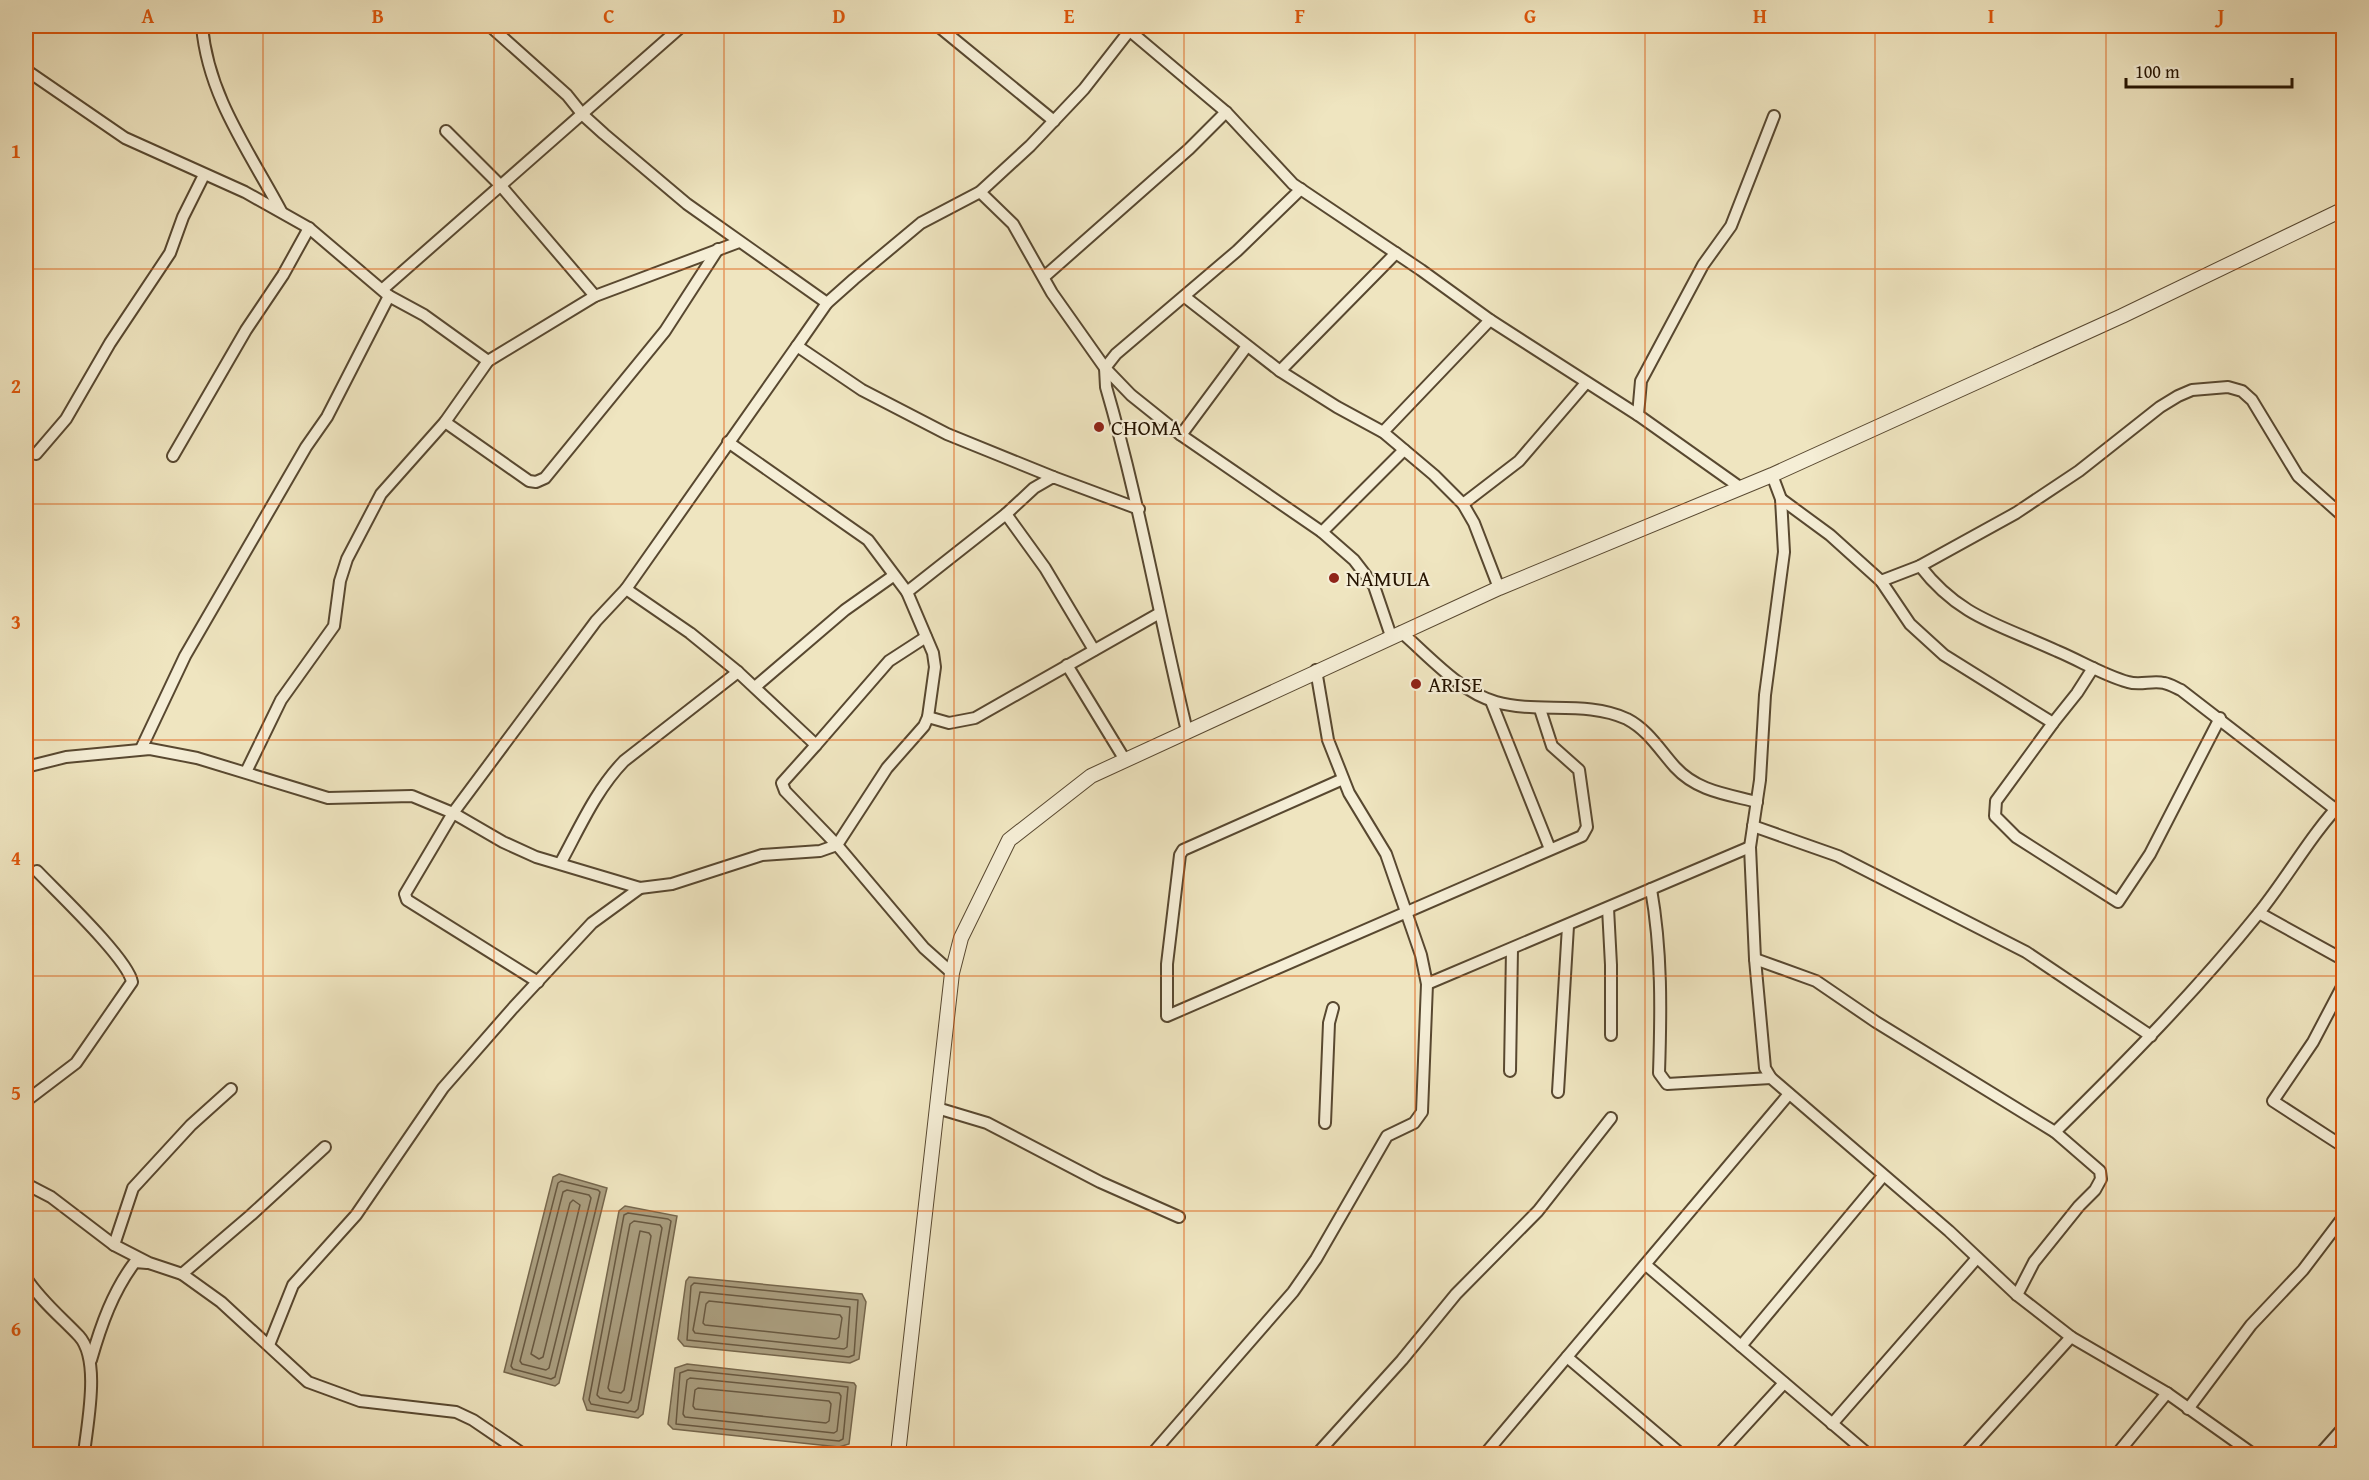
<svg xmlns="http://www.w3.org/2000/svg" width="2369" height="1480" font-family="'Gentium Book Plus',serif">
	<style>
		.water { fill: #aa9e7f; stroke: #75664c; stroke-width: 1.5 }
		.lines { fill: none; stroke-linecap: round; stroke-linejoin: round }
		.shore { stroke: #685840; stroke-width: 1.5 }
		.minor-casing { stroke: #584830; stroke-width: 14 }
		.tertiary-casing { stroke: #584830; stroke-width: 16 }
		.minor { stroke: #f5eed6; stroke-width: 10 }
		.tertiary { stroke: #f5eed6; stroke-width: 14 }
		.grid { fill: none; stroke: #de560b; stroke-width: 1.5; stroke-opacity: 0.55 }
		.poi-dot { fill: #8f2418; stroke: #f5eed6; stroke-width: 2 }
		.labels { text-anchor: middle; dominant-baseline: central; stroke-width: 4.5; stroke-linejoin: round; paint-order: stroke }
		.poi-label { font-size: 22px; fill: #251300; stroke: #f5eed6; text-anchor: start }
		.neatline { fill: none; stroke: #de560b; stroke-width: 2 }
		.grid-label { font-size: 20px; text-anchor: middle; font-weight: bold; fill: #de560b }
	</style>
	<rect width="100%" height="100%" fill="#efe5c0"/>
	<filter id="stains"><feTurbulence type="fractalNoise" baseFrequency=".00333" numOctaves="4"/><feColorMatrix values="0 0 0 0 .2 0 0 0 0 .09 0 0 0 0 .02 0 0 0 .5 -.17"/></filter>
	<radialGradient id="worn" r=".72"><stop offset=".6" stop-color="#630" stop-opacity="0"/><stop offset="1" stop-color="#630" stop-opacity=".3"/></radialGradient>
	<g class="water">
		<polygon points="559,1174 607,1188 559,1383 555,1386 504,1372 553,1177"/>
		<polygon points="625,1206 677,1216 643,1414 638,1418 587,1410 583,1399 619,1211"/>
		<polygon points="689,1277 862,1294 866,1302 859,1359 850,1363 684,1346 678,1339 686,1281"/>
		<polygon points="687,1364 854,1383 856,1386 849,1444 839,1447 673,1429 668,1424 675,1368"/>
	</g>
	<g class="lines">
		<g class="shore">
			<polygon points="561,1181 598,1190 600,1192 555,1377 551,1379 513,1369 511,1366 558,1183"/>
			<polygon points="567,1190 589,1195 591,1198 549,1368 546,1370 522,1364 520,1361 563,1192"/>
			<polygon points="573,1200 580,1205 543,1357 539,1359 531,1354 570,1203"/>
			<polygon points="628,1213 668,1219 671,1221 638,1409 635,1412 591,1404 589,1400 624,1215"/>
			<polygon points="634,1221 660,1225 662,1228 631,1400 628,1403 600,1398 597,1395 630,1224"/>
			<polygon points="640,1231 649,1233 651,1236 624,1390 621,1393 610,1391 608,1388"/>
			<polygon points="694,1283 858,1300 854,1355 849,1357 687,1340 691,1286"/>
			<polygon points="700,1292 850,1307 847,1347 844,1349 695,1333 693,1330"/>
			<polygon points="709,1301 840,1315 842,1318 839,1337 836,1339 705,1325 703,1323 706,1304"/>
			<polygon points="688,1370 848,1387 843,1439 839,1441 676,1424 680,1373"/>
			<polygon points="690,1378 839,1393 841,1396 837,1431 834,1433 685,1417 683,1414 687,1380"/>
			<polygon points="698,1388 829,1401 831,1404 829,1421 826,1423 695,1409 693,1406 695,1390"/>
		</g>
		<defs>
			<g id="minor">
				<path d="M202,26C208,96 249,151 281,211"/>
				<polyline points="490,26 567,95 583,115 604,134 687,204 827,303"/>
				<polyline points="938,26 1054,121"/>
				<polyline points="1124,26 1226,112 1293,184 1421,270 1490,320 1638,415 1741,488"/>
				<polyline points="26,70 125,138 245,192 309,228 389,296 424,315 488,361"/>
				<polyline points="446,131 501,186 595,296"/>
				<polyline points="980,192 1013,224 1052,293 1105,368 1131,395 1181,435 1322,532 1354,560 1374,586 1391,636"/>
				<polyline points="1044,277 1189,149 1226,112"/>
				<polyline points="383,289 682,26"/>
				<polyline points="1185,297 1280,371 1337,407 1383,432 1434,475 1463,504 1474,523 1499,588"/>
				<polyline points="797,346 626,589 690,633 738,672 816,745 782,783 785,791 837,845 924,948 952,973"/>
				<polyline points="1280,371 1396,253"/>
				<polyline points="1638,415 1641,381 1703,265 1731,226 1774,116"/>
				<polyline points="445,422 529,481 536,482 545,478 665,331 718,249"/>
				<polyline points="1383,432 1490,320"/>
				<polyline points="1181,435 1247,346"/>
				<polyline points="728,442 868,540 907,592"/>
				<polyline points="36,454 66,419 110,343 170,253 183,217 204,175"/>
				<polyline points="173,456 246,330 283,275 309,228"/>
				<polyline points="1772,475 1781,499 1784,552 1765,695 1760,780 1750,847 1755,959 1765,1068 1771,1078 1949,1231 2017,1295 2071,1337 2167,1393 2253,1454"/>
				<polyline points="1053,477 947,434 862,390 797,346 827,303 854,279 921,223 980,192 1030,146 1084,89 1130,30"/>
				<polyline points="1781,499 1830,535 1881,581 1920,566 2016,513 2079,471 2160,407 2178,396 2192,390 2228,387 2242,391 2252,400 2298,476 2344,517"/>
				<polyline points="1463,504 1519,461 1586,383"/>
				<polyline points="1006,514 1045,568 1094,650"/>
				<polyline points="1322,532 1404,450"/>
				<path d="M1920,566C1960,618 2001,625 2057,651C2081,661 2103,675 2128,682C2140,686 2152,680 2164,683C2170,684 2176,688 2181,690L2335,809"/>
				<polyline points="1881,581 1910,624 1944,655 2053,723 2077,693 2093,668"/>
				<path d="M1401,632C1429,656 1460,692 1496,702C1538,714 1586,700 1627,719C1648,730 1659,749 1675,767C1697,791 1726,794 1757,802"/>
				<polyline points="1067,665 1125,760"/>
				<polyline points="755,687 845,610 893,576"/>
				<polyline points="1491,701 1550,849"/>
				<polyline points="928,717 949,723 975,718 1158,614"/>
				<polyline points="2053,723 1996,801 1995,816 2016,837 2118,902 2150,854 2220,718"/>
				<path d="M1187,731C1159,616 1139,500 1106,387L1105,368L1116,354L1237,251L1301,189"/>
				<polyline points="816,745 889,661 926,637"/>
				<polyline points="141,749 185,656 306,447 327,417 389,296"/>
				<polyline points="26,767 66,757 150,749 197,758 328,798 412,796 453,813 503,842 536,857 640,888 672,884 762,855 820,851 837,845 887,768 924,726 928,717 935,667 933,653 907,592 1006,514 1034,488 1053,477 1139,509"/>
				<polyline points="246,772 281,700 334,626 340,581 347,559 381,494 445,422 488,361 595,296 739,242"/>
				<polyline points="1343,779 1183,850 1180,855 1167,964 1167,1016 1582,836 1587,827 1579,770 1552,746 1540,709"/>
				<polyline points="1753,826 1838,856 2026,952 2151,1036"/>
				<path d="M561,862C580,827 596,790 624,761L738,672"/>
				<path d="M1651,889C1662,951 1661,1011 1659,1073L1667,1084L1771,1078"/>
				<polyline points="1608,908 1611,965 1611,1035"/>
				<polyline points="2259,913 2344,960"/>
				<polyline points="1755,959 1816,981 1876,1022 2055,1132 2100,1171 2101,1179 2095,1190 2079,1206 2034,1262 2017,1295"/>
				<polyline points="538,982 407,900 405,894 453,813 596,621 626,589"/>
				<polyline points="2344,983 2313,1042 2273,1101 2344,1147"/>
				<polyline points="1427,984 1750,847"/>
				<polyline points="1510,1071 1512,949"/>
				<polyline points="1558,1092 1568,926"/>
				<path d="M26,1101L76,1063L132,982C128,959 57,892 37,871"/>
				<polyline points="937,1108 987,1123 1100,1182 1179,1217"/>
				<polyline points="1325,1123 1329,1023 1333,1008"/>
				<path d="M2055,1132C2126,1062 2196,991 2258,914C2288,877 2311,834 2344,800"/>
				<polyline points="26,1184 51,1197 114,1245 149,1263 182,1274 221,1302 308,1382 360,1401 456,1412 473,1420 523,1454"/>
				<polyline points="114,1245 133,1188 191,1125 231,1089"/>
				<polyline points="1646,1265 1868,1454"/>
				<polyline points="182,1274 251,1215 325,1147"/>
				<path d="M26,1278C41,1301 61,1317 79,1336C101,1360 87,1424 84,1454"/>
				<polyline points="269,1345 293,1285 356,1215 443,1088 513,1008 592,923 640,888"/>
				<polyline points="1741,1346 1883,1176"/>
				<polyline points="1567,1357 1681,1454"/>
				<path d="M91,1360C101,1325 113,1291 135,1262L147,1263"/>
				<polyline points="2188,1409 2251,1325 2303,1270 2344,1216"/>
				<polyline points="1832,1424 1977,1258"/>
				<polyline points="1152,1454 1293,1292 1316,1259 1387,1136 1414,1123 1422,1112 1427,984 1421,955 1386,854 1349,793 1328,740 1316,670"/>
				<polyline points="1317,1454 1402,1360 1456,1294 1538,1211 1611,1118"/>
				<polyline points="1485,1454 1789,1094"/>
				<polyline points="1719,1454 1784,1383"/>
				<polyline points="1965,1454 2071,1337"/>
				<polyline points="2117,1454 2167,1393"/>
				<polyline points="2320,1454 2344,1427"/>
			</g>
			<polyline id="tertiary" points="898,1454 952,973 961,938 1009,840 1091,776 1499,588 1772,475 2122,316 2344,209"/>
		</defs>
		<use href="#minor" class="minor-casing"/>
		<use href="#tertiary" class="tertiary-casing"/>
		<use href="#minor" class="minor"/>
		<use href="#tertiary" class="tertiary"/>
	</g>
	<path class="grid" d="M263,26V1454M494,26V1454M724,26V1454M954,26V1454M1184,26V1454M1415,26V1454M1645,26V1454M1875,26V1454M2106,26V1454M26,269H2344M26,504H2344M26,740H2344M26,976H2344M26,1211H2344"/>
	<g class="poi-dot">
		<circle cx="1099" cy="427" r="6"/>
		<circle cx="1334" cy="578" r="6"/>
		<circle cx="1416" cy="684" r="6"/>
	</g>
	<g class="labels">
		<g class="poi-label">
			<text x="1111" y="427">CHOMA</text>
			<text x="1346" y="578">NAMULA</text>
			<text x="1428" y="684">ARISE</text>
		</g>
	</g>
	<rect width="2369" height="1480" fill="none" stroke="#efe5c0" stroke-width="66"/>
	<path d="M2126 78v9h166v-9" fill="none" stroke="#251300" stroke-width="3"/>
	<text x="2135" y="78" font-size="18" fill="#251300" stroke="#f5eed6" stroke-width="4.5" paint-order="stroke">100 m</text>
	<rect x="33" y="33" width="2303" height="1414" class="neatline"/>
	<g class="grid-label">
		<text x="148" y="23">A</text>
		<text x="378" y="23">B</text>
		<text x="609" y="23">C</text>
		<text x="839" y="23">D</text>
		<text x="1069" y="23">E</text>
		<text x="1300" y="23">F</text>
		<text x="1530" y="23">G</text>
		<text x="1760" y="23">H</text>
		<text x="1991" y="23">I</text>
		<text x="2221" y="23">J</text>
		<text x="16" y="158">1</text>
		<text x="16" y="393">2</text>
		<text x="16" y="629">3</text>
		<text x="16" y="865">4</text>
		<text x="16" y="1100">5</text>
		<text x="16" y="1336">6</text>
	</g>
	<rect width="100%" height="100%" filter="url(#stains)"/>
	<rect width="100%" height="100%" fill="url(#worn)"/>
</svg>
